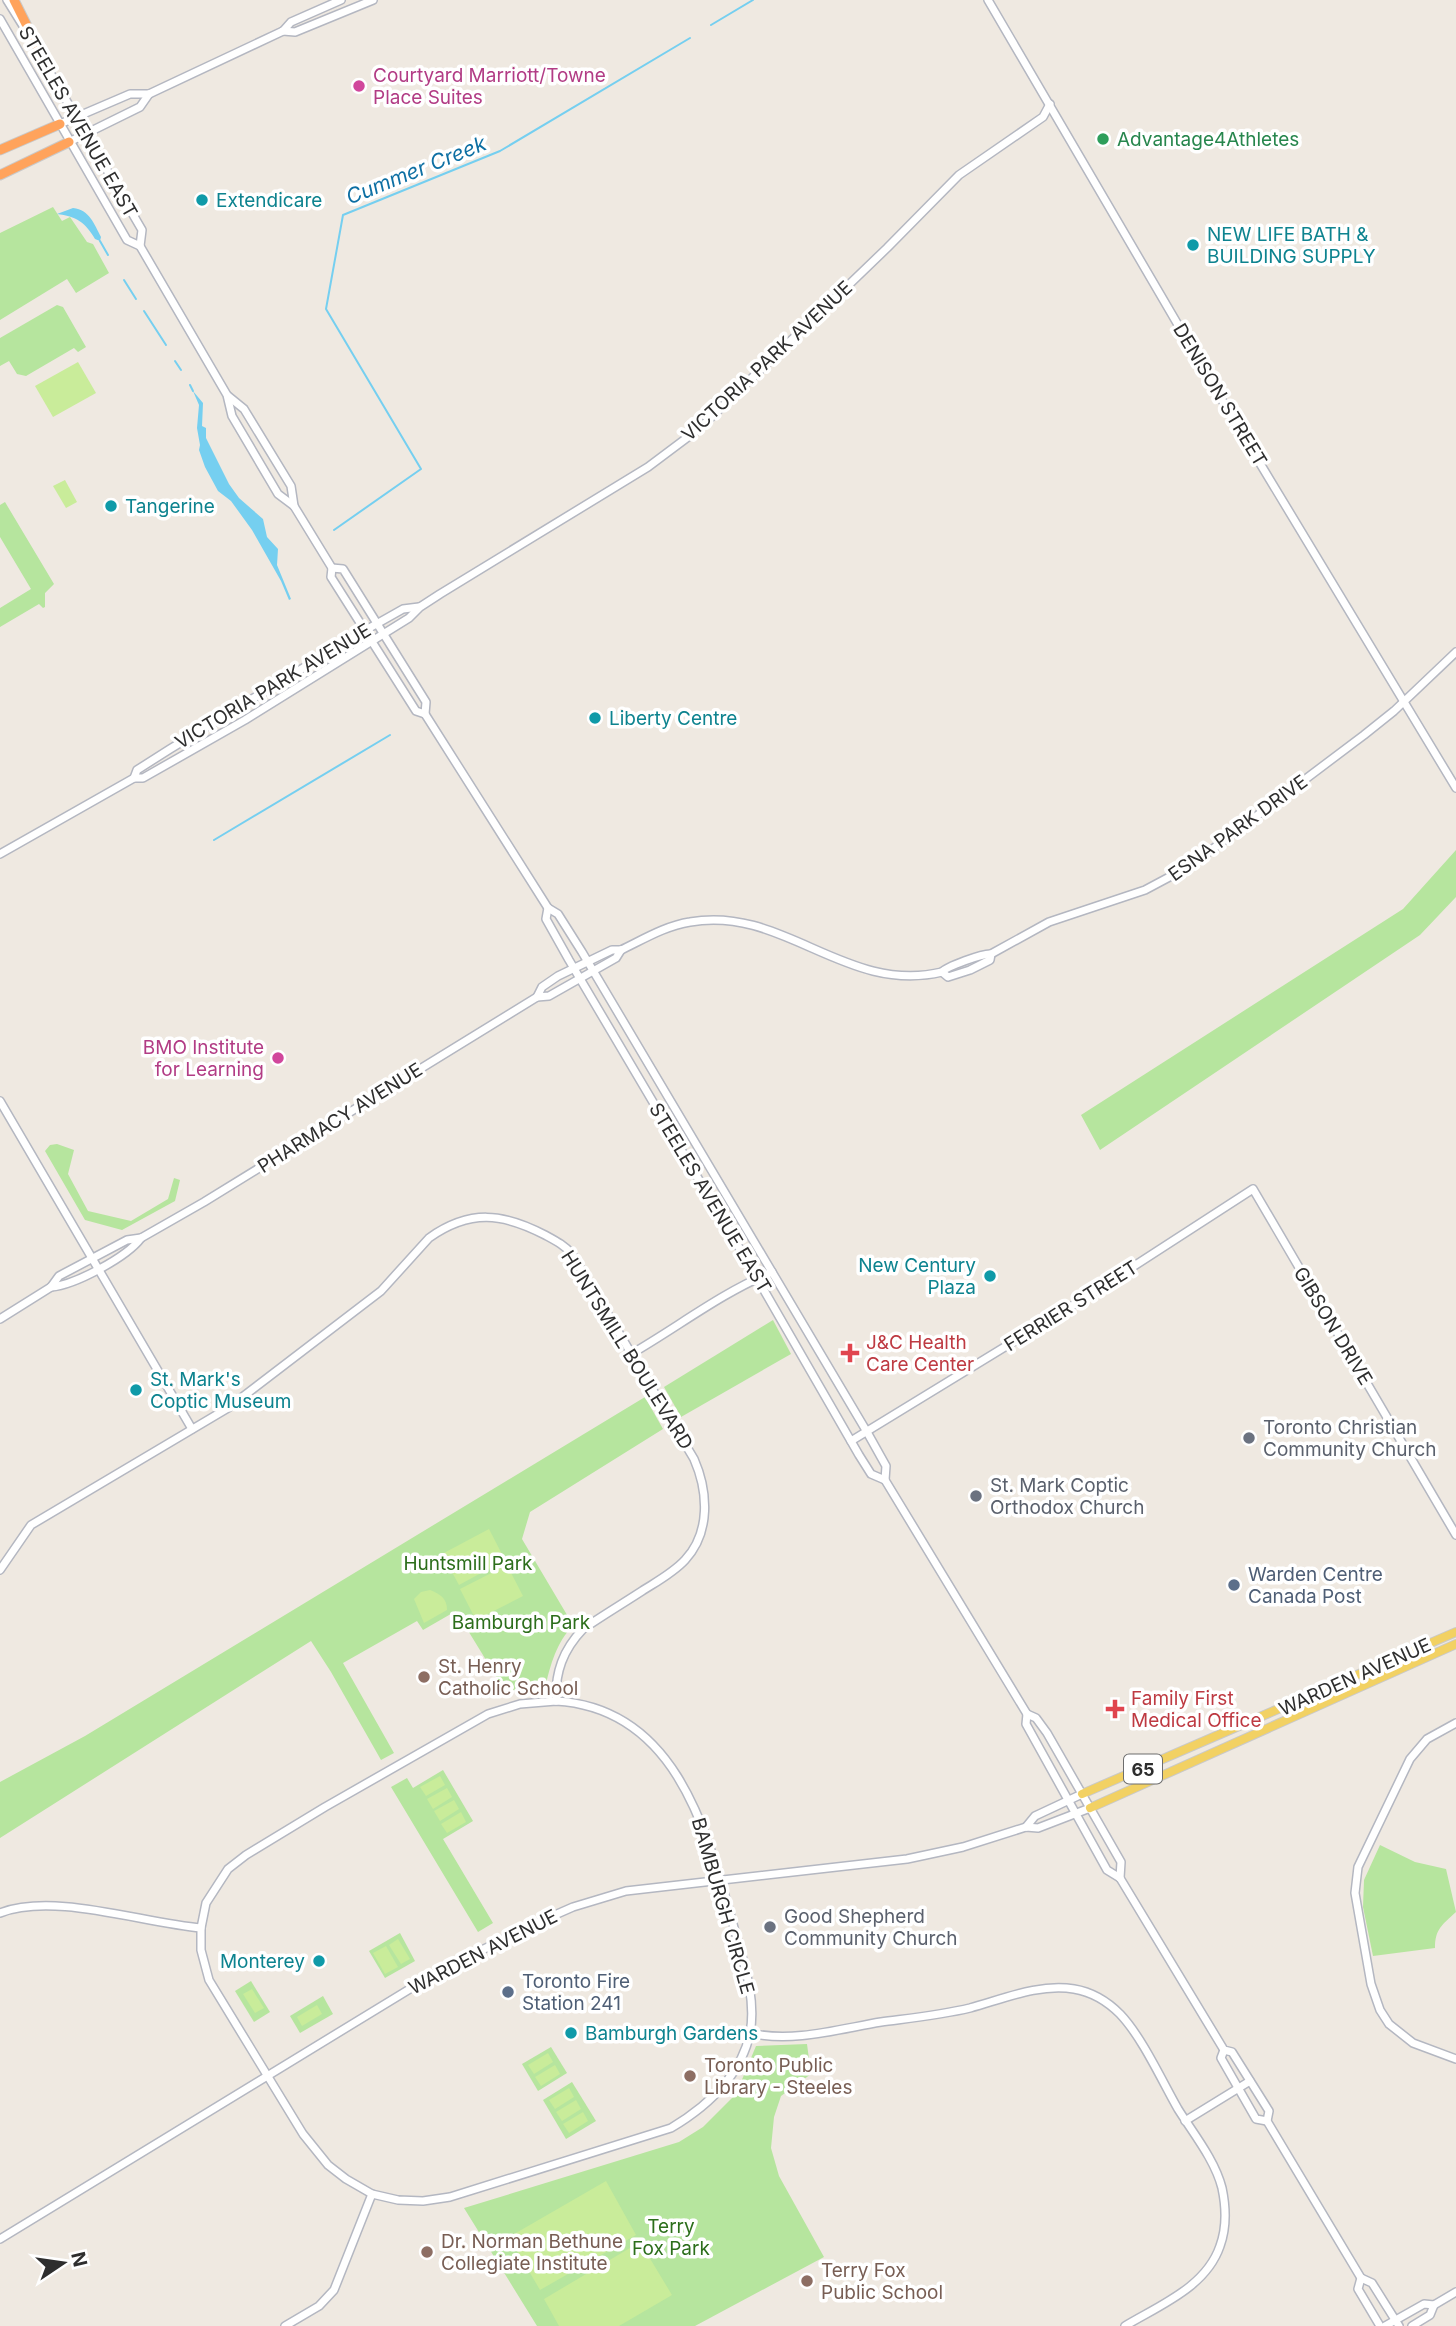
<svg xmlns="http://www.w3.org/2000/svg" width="1456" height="2326" font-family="Inter,sans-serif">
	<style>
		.green { fill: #b6e59e }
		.pitch { fill: #c9ec9a }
		.water { fill: #75cff0 }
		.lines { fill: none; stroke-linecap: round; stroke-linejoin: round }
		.stream { stroke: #75cff0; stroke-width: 2 }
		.secondary-casing { stroke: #b4b7c1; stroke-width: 10 }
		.primary-casing { stroke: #c9c9c9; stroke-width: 10 }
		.highway-casing { stroke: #c9c9c9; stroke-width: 11 }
		.secondary { stroke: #fff; stroke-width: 7 }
		.primary { stroke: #f2d163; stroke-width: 8 }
		.highway { stroke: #ffa35c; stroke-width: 9 }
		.hotel-dot { fill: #d1479c; stroke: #fff; stroke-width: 2.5 }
		.leisure-dot { fill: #2e9e5b; stroke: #fff; stroke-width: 2.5 }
		.culture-dot { fill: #0f9aa8; stroke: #fff; stroke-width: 2.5 }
		.health-dot { fill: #e0444e; stroke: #fff; stroke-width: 2.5 }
		.worship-dot { fill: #6b7280; stroke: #fff; stroke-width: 2.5 }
		.service-dot { fill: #5c6f8a; stroke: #fff; stroke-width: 2.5 }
		.education-dot { fill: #8d6e63; stroke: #fff; stroke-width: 2.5 }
		.labels { text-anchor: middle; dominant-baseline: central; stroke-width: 7; stroke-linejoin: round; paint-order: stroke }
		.shield { fill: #fff; stroke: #6d6d6d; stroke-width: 2 }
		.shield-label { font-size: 18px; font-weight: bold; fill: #2e2e2e }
		.hotel-label { font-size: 19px; fill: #b23c85; stroke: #fff; text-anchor: start }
		.street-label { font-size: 19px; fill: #2e2e2e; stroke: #fff }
		.leisure-label { font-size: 19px; fill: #27864d; stroke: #fff; text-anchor: start }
		.culture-label { font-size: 19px; fill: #0d838f; stroke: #fff; text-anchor: start }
		.health-label { font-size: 19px; fill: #be3a42; stroke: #fff; text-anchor: start }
		.worship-label { font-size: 19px; fill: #5b616d; stroke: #fff; text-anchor: start }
		.park-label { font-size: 19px; fill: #2c6e1b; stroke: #fff }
		.service-label { font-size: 19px; fill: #4e5e75; stroke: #fff; text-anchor: start }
		.education-label { font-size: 19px; fill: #785e54; stroke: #fff; text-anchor: start }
		.water-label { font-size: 21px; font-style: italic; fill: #0d6fa3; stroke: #fff }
	</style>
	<rect width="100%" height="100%" fill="#efe9e1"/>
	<g class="green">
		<polygon points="53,207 62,221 70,217 87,242 93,244 109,273 76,293 67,279 0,320 0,233"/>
		<polygon points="57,305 63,307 86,347 78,352 74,348 26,376 17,374 9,361 0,366 0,338"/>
		<polygon points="5,502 54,584 45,593 45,607 43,608 39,604 0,627 0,608 31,589 0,537 0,505"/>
		<polygon points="1456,850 1456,897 1420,935 1100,1150 1081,1115 1403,909"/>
		<polygon points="57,1144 74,1150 68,1174 88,1211 131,1221 168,1199 174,1178 180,1180 175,1201 122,1230 85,1220 45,1151 50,1145"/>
		<polygon points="773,1320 791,1354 681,1417 664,1387"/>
		<path d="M645,1397L663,1429L530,1512L522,1539L573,1625C556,1644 551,1663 545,1688L505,1691L456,1611L423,1630L417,1621L343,1663L394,1753L381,1760L331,1672L311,1641L0,1838V1782L85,1736Z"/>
		<polygon points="443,1770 473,1821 443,1839 493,1923 478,1932 391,1787 407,1778 413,1788"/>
		<path d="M1380,1845L1415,1862L1446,1869L1456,1912C1442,1925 1435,1929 1435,1948L1373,1956L1363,1907L1364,1880Z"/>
		<polygon points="400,1933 415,1961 385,1978 369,1951"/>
		<polygon points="251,1981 270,2012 254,2022 235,1991"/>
		<polygon points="323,1996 333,2014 300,2033 290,2016"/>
		<polygon points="807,2044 811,2074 781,2096 774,2117 771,2148 779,2176 824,2257 695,2326 537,2326 464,2208 679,2142 703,2127 736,2094 756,2046"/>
		<polygon points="551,2047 567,2073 538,2091 522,2064"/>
		<polygon points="572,2082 596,2121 566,2139 543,2100"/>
	</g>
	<g class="pitch">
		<polygon points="78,362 96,393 53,417 35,386"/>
		<polygon points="65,480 77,502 66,508 53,486"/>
		<polygon points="489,1529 505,1560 459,1585 442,1554"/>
		<polygon points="507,1565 523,1596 476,1620 460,1589"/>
		<path d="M430,1590C440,1594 447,1598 447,1610L424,1623L414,1599L421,1592Z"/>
		<polygon points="440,1776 445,1785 426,1796 420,1787"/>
		<polygon points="447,1788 452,1797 433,1809 427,1799"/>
		<polygon points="454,1800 459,1809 440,1821 434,1811"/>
		<polygon points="461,1812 466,1822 447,1833 441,1824"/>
		<polygon points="398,1939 410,1959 401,1964 389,1945"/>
		<polygon points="386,1946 398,1967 385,1974 373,1953"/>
		<polygon points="252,1989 264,2008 255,2013 243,1994"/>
		<polygon points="317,2005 322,2014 302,2026 297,2017"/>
		<polygon points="548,2053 553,2062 534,2074 528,2065"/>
		<polygon points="555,2065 560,2074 541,2086 535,2077"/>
		<polygon points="569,2088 574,2097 555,2109 549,2100"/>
		<polygon points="576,2100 581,2109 562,2121 556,2112"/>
		<polygon points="583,2112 588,2121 569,2133 563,2124"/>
		<polygon points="606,2181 636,2235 540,2290 509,2237"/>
		<polygon points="640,2242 672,2295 619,2326 559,2326 544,2299"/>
	</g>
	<g class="water">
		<path d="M73,208C90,210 94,224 101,237L100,241L95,239C86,223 76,216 57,214Z"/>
		<polygon points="193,391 203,403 202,426 206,428 206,438 229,484 239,498 263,519 267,537 278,549 277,565 291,599 289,600 281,581 252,530 231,501 218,491 205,467 199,450 200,445 197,428 199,405"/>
	</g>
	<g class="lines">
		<g class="stream">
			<polyline points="711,25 753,0"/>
			<polyline points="100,241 108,255"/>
			<polyline points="124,280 136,299"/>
			<polyline points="144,311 166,345"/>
			<polyline points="175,361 181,370"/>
			<polyline points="190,385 193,391"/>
			<polyline points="334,530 421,469 326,309 343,215 500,151 690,38"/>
			<polyline points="214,840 390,735"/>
		</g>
		<defs>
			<g id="secondary">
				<polyline points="7,0 25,29"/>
				<polyline points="988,0 1229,412 1456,788"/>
				<polyline points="0,19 127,240 140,246 227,395 232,416 278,494 294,506 332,568 331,577 416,711 425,714 548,908 558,914 582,952 867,1432 886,1466 885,1480 1027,1714 1036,1718 1047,1733 1121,1862 1120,1878"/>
				<polyline points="283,31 295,32 373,0"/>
				<polyline points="45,64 142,230 140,246"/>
				<polyline points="60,124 130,94 149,94 283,31 291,22 341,0"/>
				<polyline points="69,142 140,107 149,94"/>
				<polyline points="228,396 244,409 291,486 294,506"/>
				<polyline points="332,568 343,569 426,702 425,714"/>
				<polyline points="134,778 137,770 170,749 364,631 403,609 419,607"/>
				<polyline points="0,854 134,778 143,778 245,720 409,618 420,607 440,594 648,467 700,428 887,248 959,175 1043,117 1050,104"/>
				<polyline points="548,908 546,919 569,960 757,1278 859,1455 871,1474 885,1480"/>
				<polyline points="942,972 948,977 970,970 990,960 991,954"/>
				<path d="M537,997L542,987L558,976L612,950H621C644,939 665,926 690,922C783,905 846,995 942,972C946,967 983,953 991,954L1049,922L1145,890L1190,866L1364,735L1394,711L1456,652"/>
				<polyline points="0,1101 192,1429"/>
				<path d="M51,1287C75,1285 127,1257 141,1238"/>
				<polyline points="0,1319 51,1287 59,1276 127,1240 141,1238 204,1202 537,997 549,996 616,958 621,950"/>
				<path d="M631,1354C678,1327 721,1293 772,1272"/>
				<polyline points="851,1441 1080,1301 1253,1189 1456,1535"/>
				<path d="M0,1570L31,1525L228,1408L381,1291L429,1238C470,1209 503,1213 545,1235C556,1241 564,1245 572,1254L694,1459C708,1491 711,1532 685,1560C673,1573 656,1582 642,1591C622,1604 602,1616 583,1629C563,1650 555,1672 556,1701"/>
				<path d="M556,1701C675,1708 706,1828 733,1924C742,1958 757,1997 750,2033C741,2076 708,2106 671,2128L450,2197L423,2201L398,2200L372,2194L346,2179L328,2165L303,2134L209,1980L201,1950V1928L206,1903L228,1869L246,1855L325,1807L488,1714L520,1704Z"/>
				<polyline points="1027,1714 1026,1724 1107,1870 1120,1878 1224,2050 1232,2052 1269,2111 1267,2121 1361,2278 1372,2283 1399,2326"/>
				<polyline points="1456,1723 1427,1739 1410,1759 1358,1867 1355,1893 1371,1984 1380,2010 1389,2024 1413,2043 1456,2059"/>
				<polyline points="1026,1827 1035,1816 1082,1794"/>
				<path d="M0,1913C54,1892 142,1923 201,1928"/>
				<path d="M750,2033C793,2043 839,2029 881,2022C911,2018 941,2015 970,2008C1003,1999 1040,1983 1074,1989C1092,1992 1107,2001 1120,2014C1142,2037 1162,2081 1178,2109C1193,2133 1215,2160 1222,2188C1226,2207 1227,2227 1220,2246C1206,2287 1160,2305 1125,2326"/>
				<polyline points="1224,2050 1221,2058 1256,2119 1267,2121"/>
				<polyline points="1185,2121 1250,2081"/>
				<polyline points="0,2239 436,1973 532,1925 573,1907 626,1891 907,1859 963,1847 1026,1827 1038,1828 1090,1808"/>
				<polyline points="1361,2278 1358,2289 1380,2326"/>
				<polyline points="285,2326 319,2306 334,2290 372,2194"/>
				<polyline points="1385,2326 1424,2304 1434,2305 1456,2292"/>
				<polyline points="1412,2326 1430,2315 1434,2305"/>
			</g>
			<g id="primary">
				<polyline points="1082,1794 1456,1632"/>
				<polyline points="1090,1808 1456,1644"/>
			</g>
			<g id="highway">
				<polyline points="14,0 47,66"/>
				<polyline points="0,150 60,124"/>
				<polyline points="0,175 69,142"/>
			</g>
		</defs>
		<use href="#secondary" class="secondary-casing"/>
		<use href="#primary" class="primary-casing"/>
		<use href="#highway" class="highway-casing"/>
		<use href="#secondary" class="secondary"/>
		<use href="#primary" class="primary"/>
		<use href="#highway" class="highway"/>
	</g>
	<g class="hotel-dot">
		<circle cx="359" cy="86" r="7"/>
		<circle cx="278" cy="1058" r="7"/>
	</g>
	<circle class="leisure-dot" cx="1103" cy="139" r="7"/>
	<g class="culture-dot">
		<circle cx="202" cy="200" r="7"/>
		<circle cx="1193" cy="245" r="7"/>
		<circle cx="111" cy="506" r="7"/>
		<circle cx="595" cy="718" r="7"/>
		<circle cx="990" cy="1276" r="7"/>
		<circle cx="136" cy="1390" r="7"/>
		<circle cx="319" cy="1961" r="7"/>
		<circle cx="571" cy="2033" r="7"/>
	</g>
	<g class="health-dot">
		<path d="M846.5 1342.5h7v7h7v7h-7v7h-7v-7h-7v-7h7z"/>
		<path d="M1111.5 1698.5h7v7h7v7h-7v7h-7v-7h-7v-7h7z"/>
	</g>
	<g class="worship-dot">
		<circle cx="1249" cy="1438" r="7"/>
		<circle cx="976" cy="1496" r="7"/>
		<circle cx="770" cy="1927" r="7"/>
	</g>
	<g class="service-dot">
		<circle cx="1234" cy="1585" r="7"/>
		<circle cx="508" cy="1992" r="7"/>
	</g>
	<g class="education-dot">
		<circle cx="424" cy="1677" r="7"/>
		<circle cx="690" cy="2076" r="7"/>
		<circle cx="427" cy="2252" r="7"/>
		<circle cx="807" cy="2281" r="7"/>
	</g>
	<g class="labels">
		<rect class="shield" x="1124" y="1754.5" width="38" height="29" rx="5"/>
		<g class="shield-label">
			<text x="1143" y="1769">65</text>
		</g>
		<g class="hotel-label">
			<text x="373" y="75">Courtyard Marriott/Towne<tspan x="373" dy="22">Place Suites</tspan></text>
			<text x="264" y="1047" text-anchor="end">BMO Institute<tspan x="264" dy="22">for Learning</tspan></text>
		</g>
		<g class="street-label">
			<text transform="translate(78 122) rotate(60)">STEELES AVENUE EAST</text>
			<text transform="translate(767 361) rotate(-43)">VICTORIA PARK AVENUE</text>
			<text transform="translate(1220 395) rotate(59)">DENISON STREET</text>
			<text transform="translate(273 686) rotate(-31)">VICTORIA PARK AVENUE</text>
			<text transform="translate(1238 828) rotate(-36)">ESNA PARK DRIVE</text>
			<text transform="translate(340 1118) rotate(-32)">PHARMACY AVENUE</text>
			<text transform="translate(710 1198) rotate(59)">STEELES AVENUE EAST</text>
			<text transform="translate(1071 1306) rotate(-32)">FERRIER STREET</text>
			<text transform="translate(1333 1326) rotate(59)">GIBSON DRIVE</text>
			<text transform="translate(627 1350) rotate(58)">HUNTSMILL BOULEVARD</text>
			<text transform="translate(1355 1677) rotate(-24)">WARDEN AVENUE</text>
			<text transform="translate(723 1906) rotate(74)">BAMBURGH CIRCLE</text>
			<text transform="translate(483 1952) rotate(-27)">WARDEN AVENUE</text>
		</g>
		<g class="leisure-label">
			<text x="1117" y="139">Advantage4Athletes</text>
		</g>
		<g class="culture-label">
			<text x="216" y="200">Extendicare</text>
			<text x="1207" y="234">NEW LIFE BATH &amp;<tspan x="1207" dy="22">BUILDING SUPPLY</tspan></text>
			<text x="125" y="506">Tangerine</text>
			<text x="609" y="718">Liberty Centre</text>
			<text x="976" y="1265" text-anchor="end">New Century<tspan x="976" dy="22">Plaza</tspan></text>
			<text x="150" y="1379">St. Mark's<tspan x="150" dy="22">Coptic Museum</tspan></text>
			<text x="305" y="1961" text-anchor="end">Monterey</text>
			<text x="585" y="2033">Bamburgh Gardens</text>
		</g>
		<g class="health-label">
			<text x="866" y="1342">J&amp;C Health<tspan x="866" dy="22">Care Center</tspan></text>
			<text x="1131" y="1698">Family First<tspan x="1131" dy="22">Medical Office</tspan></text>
		</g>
		<g class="worship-label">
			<text x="1263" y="1427">Toronto Christian<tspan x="1263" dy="22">Community Church</tspan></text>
			<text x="990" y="1485">St. Mark Coptic<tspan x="990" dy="22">Orthodox Church</tspan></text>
			<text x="784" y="1916">Good Shepherd<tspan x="784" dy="22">Community Church</tspan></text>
		</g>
		<g class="park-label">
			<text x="468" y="1563">Huntsmill Park</text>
			<text x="521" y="1622">Bamburgh Park</text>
			<text x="671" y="2226">Terry<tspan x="671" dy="22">Fox Park</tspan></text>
		</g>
		<g class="service-label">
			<text x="1248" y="1574">Warden Centre<tspan x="1248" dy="22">Canada Post</tspan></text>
			<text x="522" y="1981">Toronto Fire<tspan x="522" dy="22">Station 241</tspan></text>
		</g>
		<g class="education-label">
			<text x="438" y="1666">St. Henry<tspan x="438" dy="22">Catholic School</tspan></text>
			<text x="704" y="2065">Toronto Public<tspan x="704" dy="22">Library - Steeles</tspan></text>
			<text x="441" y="2241">Dr. Norman Bethune<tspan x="441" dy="22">Collegiate Institute</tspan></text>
			<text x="821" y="2270">Terry Fox<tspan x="821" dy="22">Public School</tspan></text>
		</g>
		<g class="water-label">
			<text transform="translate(416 170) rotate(-22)">Cummer Creek</text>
		</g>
	</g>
	<g transform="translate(63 2263) rotate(77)" stroke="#ffffff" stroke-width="5" paint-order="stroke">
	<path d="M0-5L12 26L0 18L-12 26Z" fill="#2e2e2e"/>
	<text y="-10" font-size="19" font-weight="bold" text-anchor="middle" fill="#2e2e2e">N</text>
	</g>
</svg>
